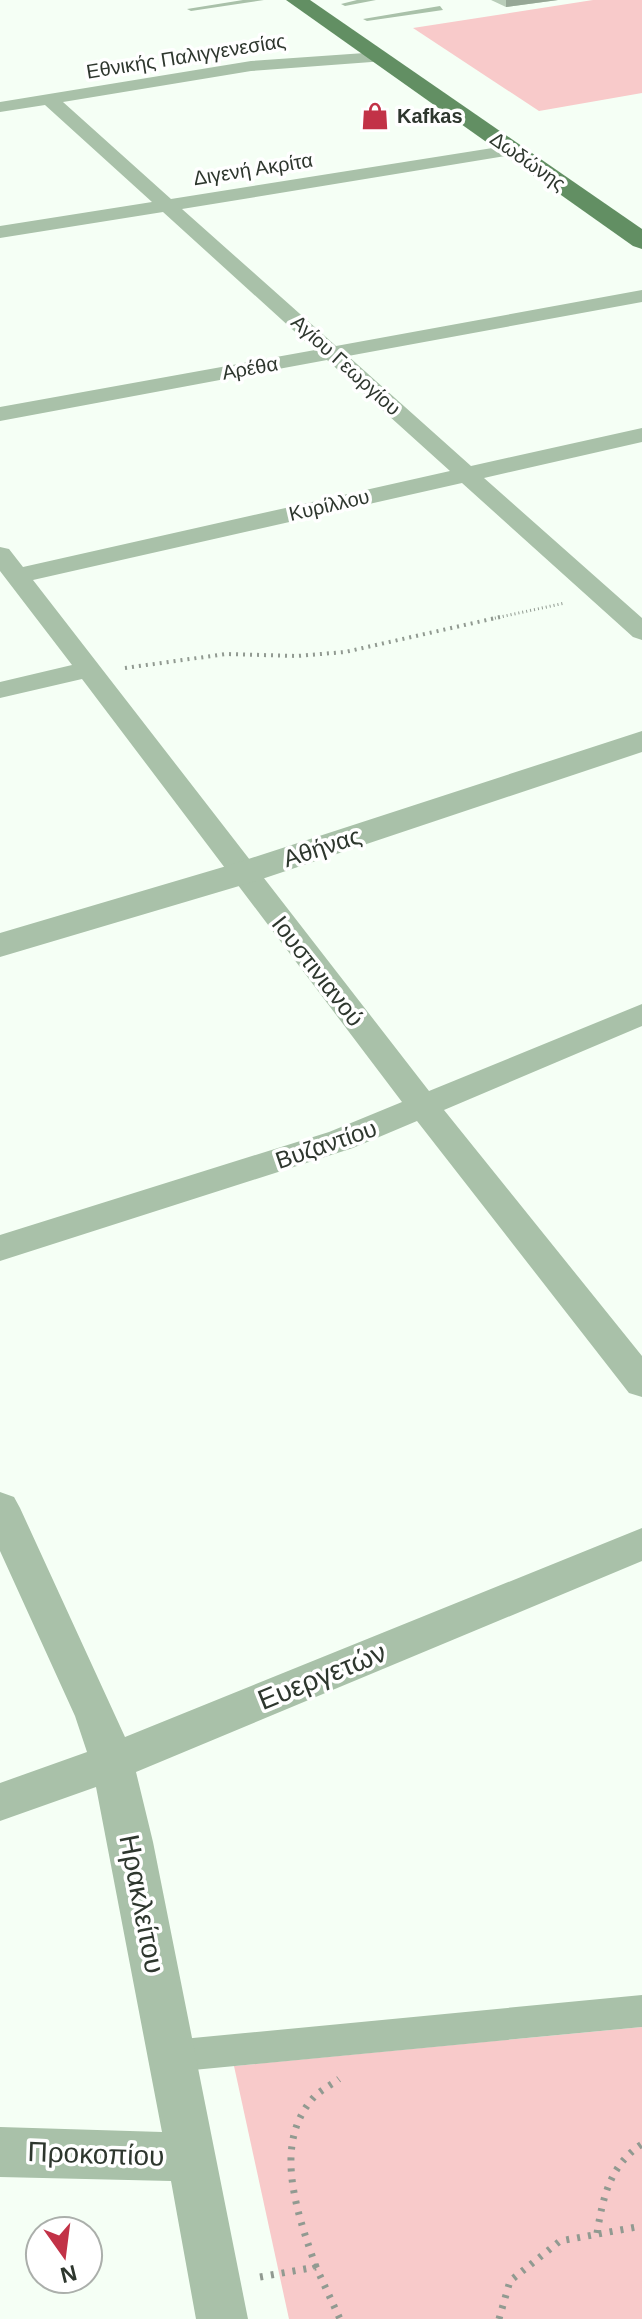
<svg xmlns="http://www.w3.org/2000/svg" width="642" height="2319" font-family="Helvetica,sans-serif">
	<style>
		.green { fill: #f8caca }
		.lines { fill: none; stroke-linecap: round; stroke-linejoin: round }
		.path-far2 { stroke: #919a91; stroke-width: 3; stroke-dasharray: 1 3; stroke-linecap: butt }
		.path-far1 { stroke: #919a91; stroke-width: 4; stroke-dasharray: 2 5; stroke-linecap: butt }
		.path { stroke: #919a91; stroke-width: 7; stroke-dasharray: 3 8; stroke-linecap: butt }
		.service { fill: #a9c1a9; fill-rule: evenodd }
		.pedestrian { fill: #a9c1a9; fill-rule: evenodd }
		.minor { fill: #a9c1a9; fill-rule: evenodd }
		.tertiary { fill: #a9c1a9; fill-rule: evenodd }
		.primary { fill: #628f63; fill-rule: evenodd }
		.wall { fill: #b9cdb9 }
		.shaded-wall { fill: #96a796 }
		.labels { text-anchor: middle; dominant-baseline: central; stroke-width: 7; stroke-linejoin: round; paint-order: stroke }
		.far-street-label { font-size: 20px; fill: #2e372e; stroke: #fff }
		.far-poi-label { font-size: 20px; font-weight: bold; fill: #2e372e; stroke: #fff; text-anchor: start }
		.street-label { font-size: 24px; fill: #2e372e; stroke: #fff }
		.near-street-label { font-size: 28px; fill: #2e372e; stroke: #fff }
	</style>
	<rect width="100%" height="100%" fill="#f5fff5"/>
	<g class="green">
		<polygon points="593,0 642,0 642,93 539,111 413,28"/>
		<polygon points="642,2027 642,2319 289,2319 234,2066"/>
	</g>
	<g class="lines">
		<polyline class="path-far2" points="491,619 565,603"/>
		<polyline class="path-far1" points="125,668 226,654 297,656 345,652 500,617"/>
		<g class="path">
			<path d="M597,2233C603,2197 610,2165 642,2144"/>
			<path d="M316,2267C298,2215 271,2144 314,2097C321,2090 331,2085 339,2079"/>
			<polyline points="260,2277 316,2267 340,2319"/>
			<polyline points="499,2319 510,2281 560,2241 642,2226"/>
		</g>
		<g class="service">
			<polygon points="243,0 264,0 191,11 187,9"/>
			<polygon points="357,0 376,0 345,6 341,4"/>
			<polygon points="440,6 443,10 367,21 363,19"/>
		</g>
		<polygon class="pedestrian" points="642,1995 642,2027 172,2072 160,2068 155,2056 160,2044 172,2040"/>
		<g class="minor">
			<polygon points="379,52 385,53 387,57 385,61 251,71 63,102 171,199 512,145 518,146 521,150 512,155 182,209 336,346 642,290 642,302 348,356 471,466 642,428 642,442 484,478 642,618 642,640 633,637 462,483 33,580 429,1091 642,1004 642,1026 444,1110 642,1356 642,1397 629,1393 417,1121 353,1148 0,1261 0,1235 329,1132 402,1102 82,679 0,698 0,682 72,665 0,571 0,547 9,549 23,567 450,471 327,360 0,421 0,407 315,350 163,212 0,238 0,226 152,202 45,105 0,112 0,102 251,61"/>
			<polygon points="0,1492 14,1497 20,1508 125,1737 642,1528 642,1561 136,1772 153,1842 248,2319 196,2319 171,2181 0,2177 0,2127 162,2132 96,1787 0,1821 0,1783 87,1752 75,1716 0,1551"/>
		</g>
		<polygon class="tertiary" points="642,731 642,752 256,881 0,957 0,933 230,865"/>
		<polygon class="primary" points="286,0 310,0 642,229 642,249 633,246"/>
	</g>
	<polygon class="wall" points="491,0 558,0 506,7"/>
	<polygon class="shaded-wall" points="506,0 558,0 506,7"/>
	<defs>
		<symbol id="shop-bare" viewBox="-9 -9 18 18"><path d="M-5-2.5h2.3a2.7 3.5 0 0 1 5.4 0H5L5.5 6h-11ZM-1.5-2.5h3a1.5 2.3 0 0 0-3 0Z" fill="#c23247" stroke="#fff" stroke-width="2.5" paint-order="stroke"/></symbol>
	</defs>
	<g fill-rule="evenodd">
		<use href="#shop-bare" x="355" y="96" width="40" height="40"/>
	</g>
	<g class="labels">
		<g class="far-street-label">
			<text transform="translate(186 56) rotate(-9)">Εθνικής Παλιγγενεσίας</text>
			<text transform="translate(528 161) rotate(35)">Δωδώνης</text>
			<text transform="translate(253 169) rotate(-9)">Διγενή Ακρίτα</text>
			<text transform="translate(346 365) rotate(42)">Αγίου Γεωργίου</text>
			<text transform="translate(250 368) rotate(-10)">Αρέθα</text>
			<text transform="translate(329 505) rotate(-13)">Κυρίλλου</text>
		</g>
		<g class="far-poi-label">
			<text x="397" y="116">Kafkas</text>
		</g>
		<g class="street-label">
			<text transform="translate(322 847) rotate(-18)">Αθήνας</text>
			<text transform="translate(318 971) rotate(52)">Ιουστινιανού</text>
			<text transform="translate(326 1144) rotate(-19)">Βυζαντίου</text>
		</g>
		<g class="near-street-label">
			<text transform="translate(322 1676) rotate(-22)">Ευεργετών</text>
			<text transform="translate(142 1904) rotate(79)">Ηρακλείτου</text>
			<text transform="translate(96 2154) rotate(2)">Προκοπίου</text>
		</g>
	</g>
	<g transform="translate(64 2255) rotate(166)"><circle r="38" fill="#ffffff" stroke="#abafab" stroke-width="2"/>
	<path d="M0-6L14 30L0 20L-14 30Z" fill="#c23247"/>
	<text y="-12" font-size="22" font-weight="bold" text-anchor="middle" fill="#2e372e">N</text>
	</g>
</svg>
